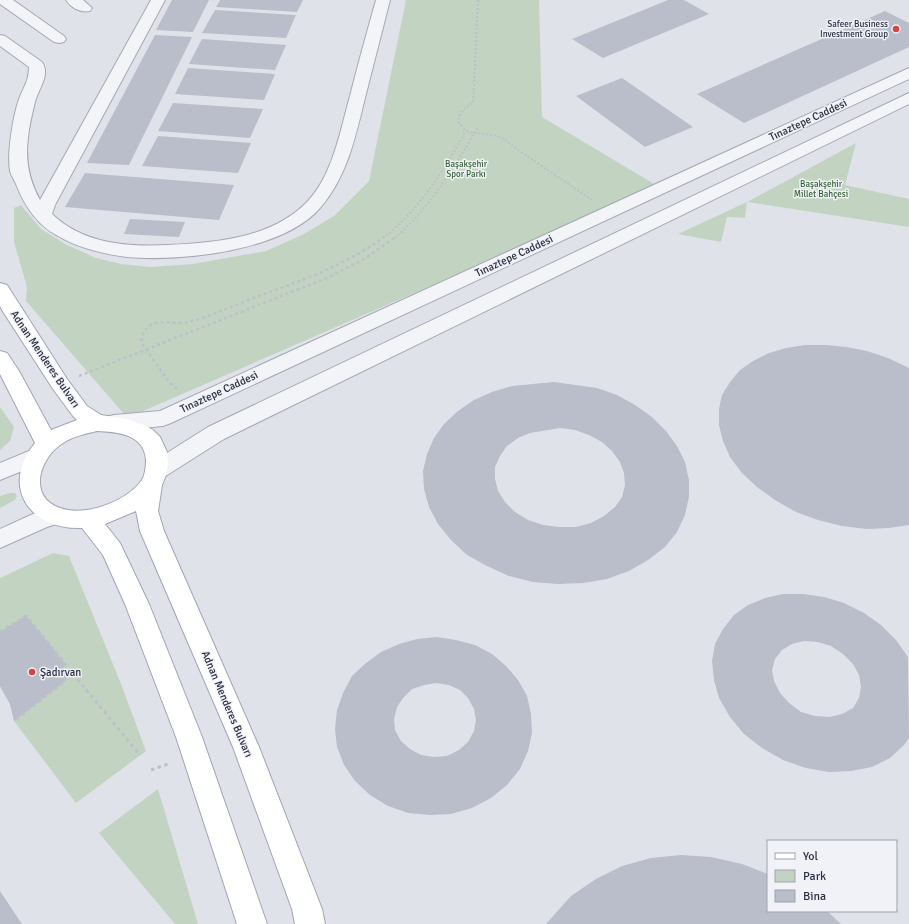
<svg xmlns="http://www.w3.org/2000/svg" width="909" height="924" font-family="Signika,sans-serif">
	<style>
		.green { fill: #c2d4c1 }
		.building { fill: #babdca; fill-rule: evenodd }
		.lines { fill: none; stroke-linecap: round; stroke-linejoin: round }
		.minor-casing { stroke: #a5a8b4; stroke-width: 2 }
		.major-casing { stroke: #9fa4b6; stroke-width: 2 }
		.path-far2 { stroke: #bec0c9; stroke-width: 2; stroke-dasharray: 2 2; stroke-linecap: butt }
		.path-far1 { stroke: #bec0c9; stroke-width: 2.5; stroke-dasharray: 3 3; stroke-linecap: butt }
		.path { stroke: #bec0c9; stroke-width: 3; stroke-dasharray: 3.5 3.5; stroke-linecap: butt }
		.minor { fill: #f3f4f8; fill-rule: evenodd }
		.major { fill: #fff; fill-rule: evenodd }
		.poi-dot { fill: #d44540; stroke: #f0f2f7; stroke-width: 1.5 }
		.labels { text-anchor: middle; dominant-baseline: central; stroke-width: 3; stroke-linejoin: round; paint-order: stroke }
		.far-poi-label { font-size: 9px; fill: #282d42; stroke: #f0f2f7; text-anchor: end }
		.far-park-label { font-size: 9px; fill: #355f35; stroke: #f0f2f7 }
		.street-label { font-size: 11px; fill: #282d42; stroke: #f0f2f7 }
		.poi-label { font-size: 11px; fill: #282d42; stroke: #f0f2f7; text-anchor: start }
	</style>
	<rect width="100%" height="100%" fill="#e0e2ea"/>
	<g class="green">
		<polygon points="406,0 539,0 542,117 656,185 617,205 134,415 124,414 26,301 27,287 14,242 14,208 21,205 41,229 65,244 96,258 121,264 150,267 193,264 266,251 304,234 334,216 369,181"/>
		<polygon points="856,143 845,185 909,199 909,227 747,202 745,218 727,217 721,242 678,234 747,202"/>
		<polygon points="0,407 14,427 10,441 0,450"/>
		<polygon points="10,493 15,493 17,496 15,500 0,508 0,496"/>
		<polygon points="53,553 69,556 121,684 146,751 76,803 14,721 10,704 0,686 0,578"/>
		<polygon points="158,789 198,924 175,924 99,833"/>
	</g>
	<g class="building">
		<polygon points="172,0 209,0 193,32 156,30"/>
		<polygon points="220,0 303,0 297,12 216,7"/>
		<polygon points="668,0 684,0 709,14 603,58 572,39"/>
		<polygon points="215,10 296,15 286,38 202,33"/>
		<polygon points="885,11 909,23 909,47 744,123 697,94"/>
		<polygon points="155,35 192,37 129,165 87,163"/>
		<polygon points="202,39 286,45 275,70 189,64"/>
		<polygon points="188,68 275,74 264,100 175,94"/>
		<polygon points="622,78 693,127 645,147 576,96"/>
		<polygon points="173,103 263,109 250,138 158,131"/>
		<polygon points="158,136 251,143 238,173 142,166"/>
		<polygon points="85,173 234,185 219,220 65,207"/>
		<polygon points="130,219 185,222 179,237 124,234"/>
		<polygon points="805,345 826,345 846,347 867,351 888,358 909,368 909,525 889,528 866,529 842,526 818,520 796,512 775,500 757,487 742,473 730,457 723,441 719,425 719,409 722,395 730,382 740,370 753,361 769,353 786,348"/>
		<path d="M554,382L597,388L617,395L635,405L652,417L666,431L677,446L685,462L689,480V497L685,515L677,532L665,547L648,560L629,571L607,579L583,583L558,584L533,582L509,576L487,566L467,555L451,540L438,524L429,507L424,489L423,471L427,454L434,438L444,424L458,411L474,400L492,392L512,386ZM560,428L575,430L589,435L602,442L612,451L620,462L624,473L625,485L622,497L615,507L604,516L591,523L576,527H559L543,525L528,520L515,512L505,502L498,491L495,479V467L500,456L507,446L518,438L530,433Z"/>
		<path d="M783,594H803L824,597L844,603L864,613L881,625L896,640L908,657L909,738L904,745L890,758L872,767L851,771L829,772L806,768L783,760L762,748L744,734L730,717L719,698L714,680L712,661L715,644L723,629L734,615L748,605L765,598ZM804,641L818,642L831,646L843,654L853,664L859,675L861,687L859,698L853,708L842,714L830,717L815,716L801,712L789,703L780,693L774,681L772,670L775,659L782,650L792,644Z"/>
		<polygon points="26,616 64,662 65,681 14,721 10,704 0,686 0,632"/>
		<path d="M437,637L456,640L475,645L492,654L506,666L518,680L527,696L531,714L532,733L528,751L520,769L507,785L491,798L472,808L451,814L430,815L408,813L388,806L370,795L355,781L344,765L337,747L335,729L337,710L343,693L352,676L366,663L381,652L399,644L417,639ZM436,683L449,685L460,690L468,698L474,709L476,720L474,731L468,742L459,750L447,756L434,757L421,755L410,749L401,741L395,730L394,719L397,707L403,698L412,689L424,685Z"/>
		<polygon points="681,855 711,857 742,864 768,874 768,911 827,911 841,924 546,924 571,896 596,879 622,866 651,858"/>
		<polygon points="0,891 22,924 0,924"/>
	</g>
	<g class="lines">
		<defs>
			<g id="minor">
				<polygon points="0,0 13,0 64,36 66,39 64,42 59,43 54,42 0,4"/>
				<path d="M66,0H83L92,8L90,11C81,13 71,8 66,0Z"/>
				<path d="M151,0H165L55,205L52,214C83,244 128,247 168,245C216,243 272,238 307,202C333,175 340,131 350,96C358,64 367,32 376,0H390C382,31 374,63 366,94C356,134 348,176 320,208C283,251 181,262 127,257C104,254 78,248 58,236C37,225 24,205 16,184C14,180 11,175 10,171C7,153 13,116 19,99C24,86 29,81 29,67L0,46V35L5,36L42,62C51,75 38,89 35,102C32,114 29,126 28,138C25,160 29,180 40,200Z"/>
				<polygon points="909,68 909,79 171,423 163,426 114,431 106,429 103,423 106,417 114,415 160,411"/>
				<polygon points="909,93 909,104 224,439 164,477 156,479 148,477 145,471 148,465 208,427"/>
				<polygon points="36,448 44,450 47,456 44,462 0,480 0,463"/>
				<polygon points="55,507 63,510 66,516 63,522 47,527 0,548 0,529 33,514"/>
			</g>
			<path id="major" d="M0,283L7,285L67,379L87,406L101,415L127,419L144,425L153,430L160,437L167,452L168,463L166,475L162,485L158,511L164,531L259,747L322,909L325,924H295L292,909L233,747L140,531L136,511L105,524L120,543L149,604L202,737L267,924H237L176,737L125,604L103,555L82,528C29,530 0,486 35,443L0,374V351L7,353L19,371L51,430L77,420L73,416L53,389L2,310L0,306ZM97,431C118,432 144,434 146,460C146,466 145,475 142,480C126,502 85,517 60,508C28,497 39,460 60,445C71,437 84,434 97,431Z"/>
		</defs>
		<use href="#minor" class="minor-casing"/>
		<use href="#major" class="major-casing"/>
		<g class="path-far2">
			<path d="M478,0L473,103C459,112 451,121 469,132L498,136L504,139L521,152L592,200"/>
			<path d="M383,238C419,210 444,170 466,131"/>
			<path d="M395,238C430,208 455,166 478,127"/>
		</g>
		<g class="path-far1">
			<polyline points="79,376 327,278 364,259 396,237"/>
			<path d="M177,389L169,382L141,342C145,317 163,323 181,323C187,323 191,321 196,320C218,313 238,304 259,296C303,280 346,265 384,237"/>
		</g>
		<g class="path">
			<polyline points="0,632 26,616 64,662 65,681 14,721"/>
			<polyline points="64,663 140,755"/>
			<polyline points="151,770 171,763"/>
		</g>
		<use href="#minor" class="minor"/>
		<use href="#major" class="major"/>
	</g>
	<g class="poi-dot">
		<circle cx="896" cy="29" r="4"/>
		<circle cx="32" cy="672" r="4"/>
	</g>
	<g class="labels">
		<g class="far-poi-label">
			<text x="888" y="24">Safeer Business<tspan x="888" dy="10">Investment Group</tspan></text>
		</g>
		<g class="far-park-label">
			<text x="466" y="164">Başakşehir<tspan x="466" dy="10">Spor Parkı</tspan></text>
			<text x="821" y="184">Başakşehir<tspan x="821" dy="10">Millet Bahçesi</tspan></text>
		</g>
		<g class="street-label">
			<text transform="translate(808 120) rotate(-25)">Tınaztepe Caddesi</text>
			<text transform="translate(514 256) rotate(-25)">Tınaztepe Caddesi</text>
			<text transform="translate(45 359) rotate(56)">Adnan Menderes Bulvarı</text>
			<text transform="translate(219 392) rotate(-25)">Tınaztepe Caddesi</text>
			<text transform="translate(227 704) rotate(67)">Adnan Menderes Bulvarı</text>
		</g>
		<g class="poi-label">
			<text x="40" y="672">Şadırvan</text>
		</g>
	</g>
	<rect x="767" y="840" width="130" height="72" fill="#f0f2f7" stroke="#a0a3af"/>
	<rect x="775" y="853" width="20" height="6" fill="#ffffff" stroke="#a0a3af"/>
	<text x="803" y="860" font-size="12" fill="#282d42">Yol</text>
	<rect x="775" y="870" width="20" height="12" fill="#c2d4c1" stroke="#a0a3af"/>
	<text x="803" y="880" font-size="12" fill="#282d42">Park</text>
	<rect x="775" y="890" width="20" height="12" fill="#babdca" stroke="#a0a3af"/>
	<text x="803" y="900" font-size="12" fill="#282d42">Bina</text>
</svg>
